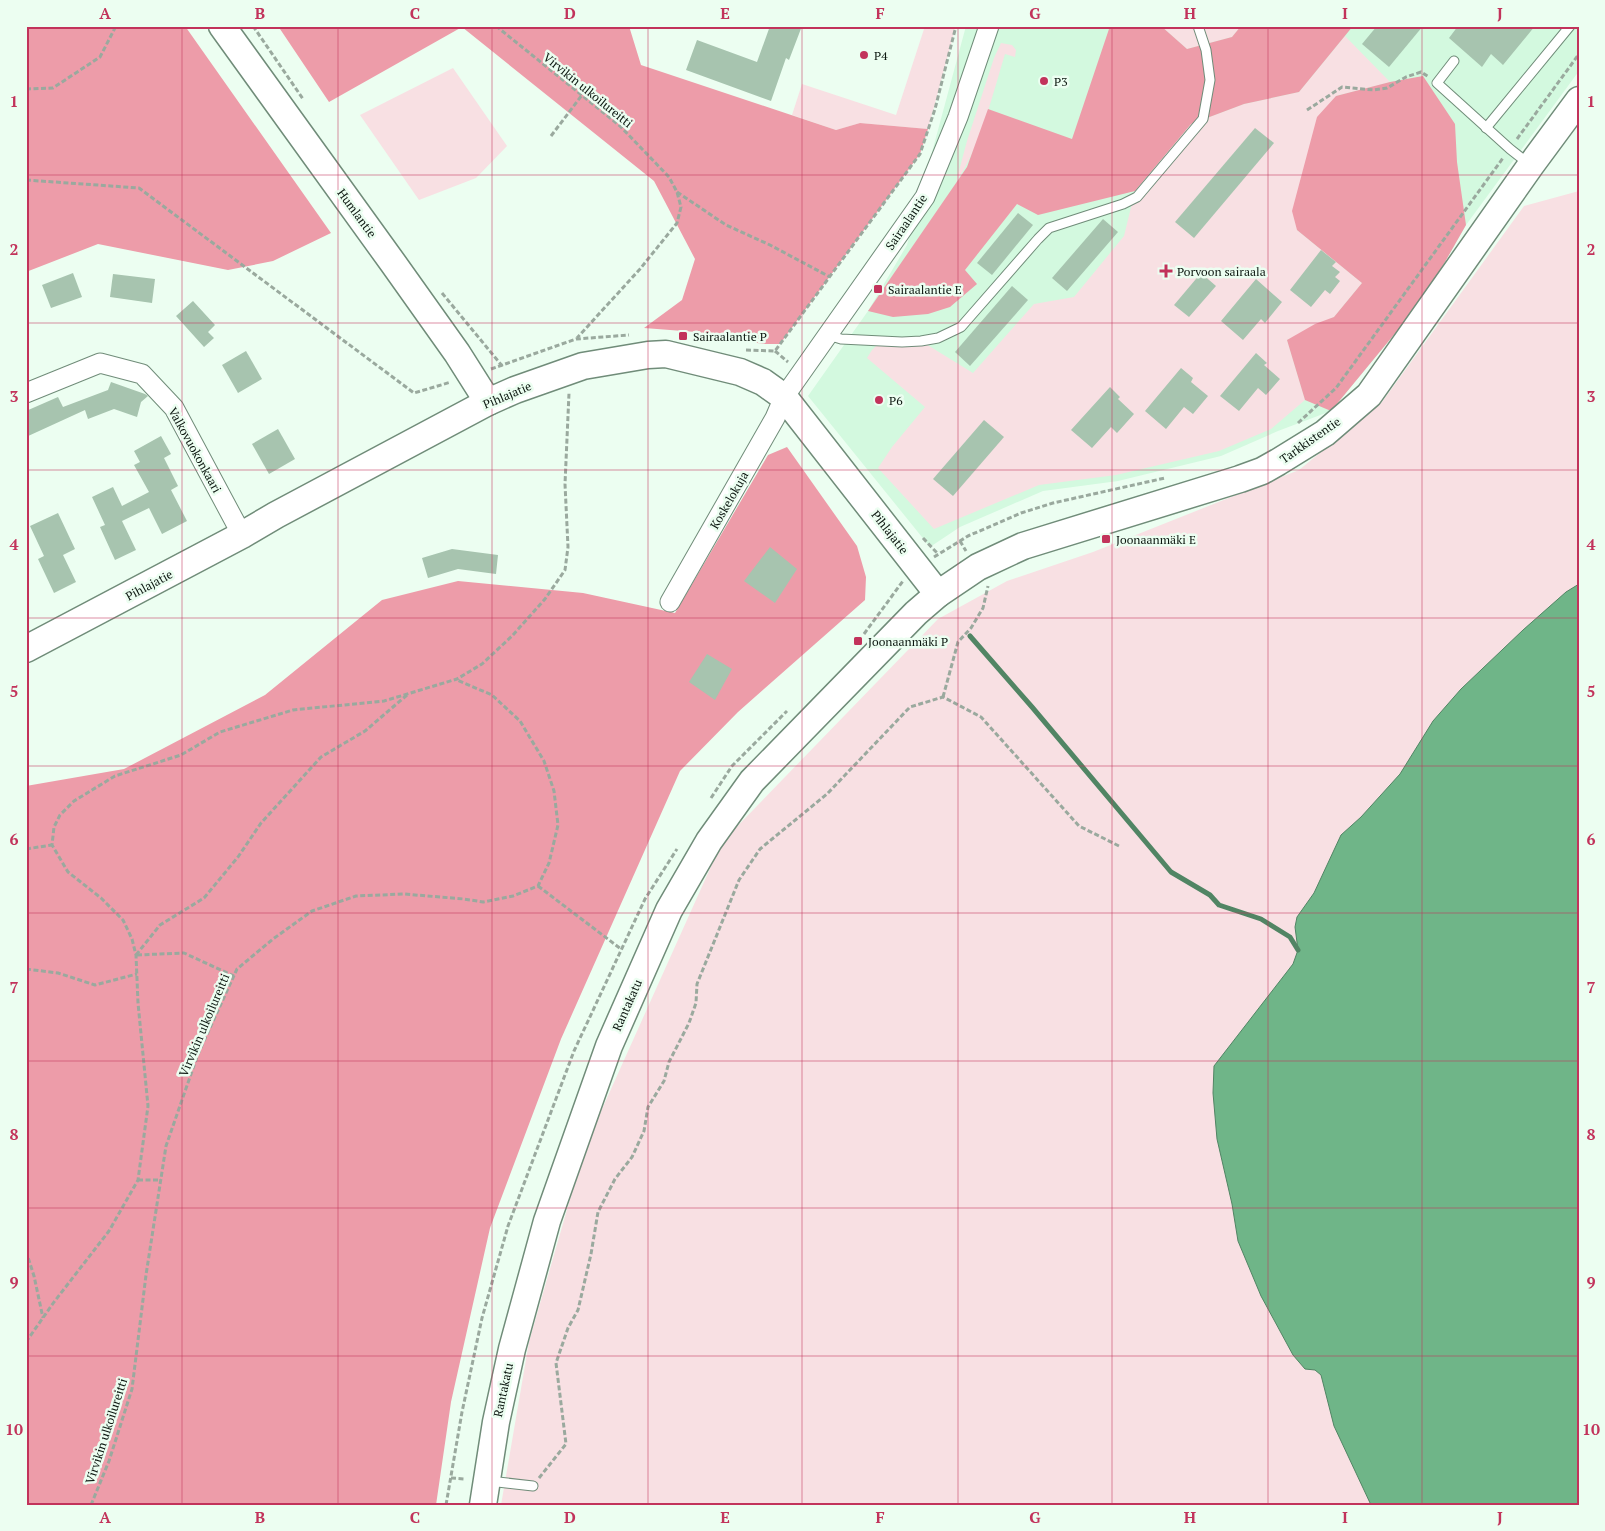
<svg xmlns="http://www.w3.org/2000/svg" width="1605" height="1531" font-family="'PT Serif',serif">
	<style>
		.built { fill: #d3f9df }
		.green { fill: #f8e0e3 }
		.forest { fill: #ed9ca9 }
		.water { fill: #6fb588; stroke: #518564 }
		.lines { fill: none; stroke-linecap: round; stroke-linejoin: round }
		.stream { stroke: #518564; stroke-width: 5 }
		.building { fill: #a7c4af }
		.lane-casing { stroke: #708c79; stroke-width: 11 }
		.street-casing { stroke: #708c79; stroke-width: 21 }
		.secondary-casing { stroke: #708c79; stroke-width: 29 }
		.path { stroke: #9aa99e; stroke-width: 3; stroke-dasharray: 5 2.5; stroke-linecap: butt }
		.lane { stroke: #fff; stroke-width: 9 }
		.street { stroke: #fff; stroke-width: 19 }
		.secondary { stroke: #fff; stroke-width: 26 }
		.grid { fill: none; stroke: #c2335b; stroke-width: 1; stroke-opacity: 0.55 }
		.poi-dot { fill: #c2335b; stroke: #ecfef1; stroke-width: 2 }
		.labels { text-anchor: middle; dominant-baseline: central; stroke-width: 5; stroke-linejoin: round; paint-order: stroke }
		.poi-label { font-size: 12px; fill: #0b160f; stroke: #ecfef1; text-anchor: start }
		.street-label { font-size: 12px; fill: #0b160f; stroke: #ecfef1 }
		.neatline { fill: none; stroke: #c2335b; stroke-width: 2 }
		.grid-label { font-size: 16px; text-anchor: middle; font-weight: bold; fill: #c2335b }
	</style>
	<rect width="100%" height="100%" fill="#ecfef1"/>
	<polygon class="built" points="966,26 1579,26 1579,71 1466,225 1425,297 1331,411 1278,431 1221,456 1118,481 1043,491 960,527 930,547 808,396 868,311 907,245"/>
	<g class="green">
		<polygon points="925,26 956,26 928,129 860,123 836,130 792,115 802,84 896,115"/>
		<polygon points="1161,26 1241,26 1232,37 1187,49"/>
		<polygon points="1345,36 1390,82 1336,96 1297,230 1362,283 1334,317 1287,340 1305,400 1271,429 1219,451 1116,475 1039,485 934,529 878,468 892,447 925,407 867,358 872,350 882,340 921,341 973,373 1034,304 1074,297 1124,236 1135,191 1191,124 1244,104 1299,92"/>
		<path d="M1001,43L1012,45L1016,50L1015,57L1005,54C993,93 980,148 956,182L967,141L994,58Z"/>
		<polygon points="453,68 507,146 476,178 419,200 360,115"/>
		<polygon points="1579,191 1579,1505 501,1505 529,1342 585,1147 722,842 938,619 1007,581 1093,552 1299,470 1382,402 1524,206"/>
	</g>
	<g class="forest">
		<polygon points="26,26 185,26 331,233 273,261 228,270 98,244 26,272"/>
		<polygon points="278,26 629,26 641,65 836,130 860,123 928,129 920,154 780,344 763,344 696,332 644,328 682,300 695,259 654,181 462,27 329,102"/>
		<polygon points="1110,26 1161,26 1187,49 1232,37 1241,26 1353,26 1299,92 1244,104 1191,124 1135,191 1038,215 1017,204 965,270 977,284 950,307 928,314 893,317 868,311 967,167 988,109 1072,139"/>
		<polygon points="1423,76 1455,124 1457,162 1466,225 1425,297 1331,411 1305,400 1287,340 1315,324 1334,317 1362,283 1297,230 1292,211 1317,117 1336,96 1390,82"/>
		<polygon points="787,447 857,546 866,577 865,600 738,712 680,771 561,1039 490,1228 451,1402 436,1505 26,1505 26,786 124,769 265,695 382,600 458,581 583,593 675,613 768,455"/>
	</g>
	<polygon class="water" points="1579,584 1579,1505 1371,1505 1334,1426 1321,1375 1315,1370 1305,1369 1293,1355 1261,1296 1238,1241 1232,1204 1217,1139 1213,1093 1214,1066 1293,964 1298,950 1295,927 1297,917 1314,893 1341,835 1361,817 1400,774 1433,721 1461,689 1523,630 1566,592"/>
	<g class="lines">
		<polyline class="stream" points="970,636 1032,707 1171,872 1210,895 1219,905 1261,919 1290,937 1298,950"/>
	</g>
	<g class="building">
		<polygon points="770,26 802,26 789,60 786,58 771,101 686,70 697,40 757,62"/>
		<polygon points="1377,26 1423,26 1389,67 1362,44"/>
		<polygon points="1458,26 1535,26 1503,65 1491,54 1482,67 1449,38"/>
		<polygon points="1255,128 1274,143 1194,238 1175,222"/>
		<polygon points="1018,213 1033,225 992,275 977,263"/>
		<polygon points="1103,219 1118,232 1067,291 1052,278"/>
		<polygon points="1321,250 1336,262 1332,266 1340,272 1335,277 1340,281 1330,294 1325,290 1311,307 1290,290"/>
		<polygon points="73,273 82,297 51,308 42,285"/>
		<polygon points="1201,273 1216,286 1189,317 1174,305"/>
		<polygon points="113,274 155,279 152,303 110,297"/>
		<polygon points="1256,279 1282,302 1265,323 1261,319 1243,340 1221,321"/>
		<polygon points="1012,286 1028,300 970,366 955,352"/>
		<polygon points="193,301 215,325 208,332 214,338 204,347 176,316"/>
		<polygon points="246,351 262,379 238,393 222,365"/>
		<polygon points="1256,353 1267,363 1264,365 1280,379 1266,395 1258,388 1239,411 1220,396"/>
		<polygon points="1181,368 1193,378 1191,382 1208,396 1193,414 1184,407 1166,429 1145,411"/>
		<polygon points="111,382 145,394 148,396 141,402 137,417 114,409 88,419 85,410 26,437 26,411 58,397 63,407 108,390"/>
		<polygon points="1110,387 1120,397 1118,399 1134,414 1117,433 1111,427 1092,448 1071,430"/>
		<polygon points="984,420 1004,437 953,496 933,479"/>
		<polygon points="278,429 295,459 269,474 252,444"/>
		<polygon points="161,436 171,454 164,458 178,486 171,490 187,521 162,534 149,508 122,521 136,550 115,560 100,527 105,525 92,497 113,487 122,506 149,492 134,465 140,462 134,451"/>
		<polygon points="58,513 75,549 63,555 76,582 54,593 38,559 44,556 30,526"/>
		<polygon points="770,547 797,569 775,603 744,581"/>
		<polygon points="452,549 498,555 496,574 458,569 428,578 422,558"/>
		<polygon points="707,654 732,669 715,700 689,682"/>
	</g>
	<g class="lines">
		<defs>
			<g id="lane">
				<polyline points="1454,61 1437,83 1510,149 1529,164"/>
				<polyline points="1486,128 1570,26"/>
				<polyline points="828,335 841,339 902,342 921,341 938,338 961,327 1038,239 1049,228 1123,204 1137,197 1203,119 1210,80 1206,50 1198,26"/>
				<polyline points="489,1481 533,1486"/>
			</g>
			<g id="street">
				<polyline points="26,393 100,363 142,374 174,408 242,535"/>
				<polyline points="670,602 775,418 784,397 925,197 958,117 989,26"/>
			</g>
			<g id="secondary">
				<polyline points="222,26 393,263 457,353 488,402"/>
				<polyline points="26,649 242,535 276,515 488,402 515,390 583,366 648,355 666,354 740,372 763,382 784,397 938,594"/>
				<polyline points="483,1505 496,1422 512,1349 547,1221 609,1046 669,910 709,841 752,781 916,613 938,594 978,567 1023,546 1240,479 1262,471 1278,462 1325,433 1369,395 1531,165 1579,100"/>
			</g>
		</defs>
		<use href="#lane" class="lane-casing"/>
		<use href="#street" class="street-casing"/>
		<use href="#secondary" class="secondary-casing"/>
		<g class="path">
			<polyline points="253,26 303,99"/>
			<polyline points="496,26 620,126 669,177 677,192 681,207 677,223 640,269 577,338"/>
			<polyline points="26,89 53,88 100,57 116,26"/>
			<polyline points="1307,110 1342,87 1374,90 1387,88 1406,77 1421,72 1429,77"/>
			<polyline points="551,136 582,95"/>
			<polyline points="1517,139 1579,54"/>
			<polyline points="26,180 139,188 414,393 451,382"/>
			<polyline points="677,192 726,225 770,245 830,277"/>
			<polyline points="442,293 503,367"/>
			<polyline points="746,350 775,351 920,154 935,109 956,26"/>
			<polyline points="775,351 788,362"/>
			<polyline points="491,369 576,339 629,335"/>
			<polyline points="1298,423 1336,388 1503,158"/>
			<polyline points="923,538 938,554"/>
			<polyline points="960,541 966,551"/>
			<polyline points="934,557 968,536 1021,513 1053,503 1165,478"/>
			<polyline points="864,634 903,581"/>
			<polyline points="943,697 958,642 971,628 983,608 988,586"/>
			<polyline points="711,798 732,766 787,711"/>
			<polyline points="26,849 52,845"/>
			<polyline points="538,886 621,949"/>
			<polyline points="136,955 160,925 204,898 238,857 261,823 321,757 365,731 407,695"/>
			<polyline points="137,955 184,953 234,976"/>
			<polyline points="26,969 58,973 95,985 137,974"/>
			<polyline points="138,1180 161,1180"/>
			<polyline points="26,1251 34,1276 43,1318"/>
			<polyline points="26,1342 54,1302 109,1231 138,1180 148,1106 138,1003 136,955 132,939 123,920 101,898 68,872 52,845 54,827 60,815 74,801 115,776 181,755 220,732 293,710 384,701 457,679 482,664 512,636 545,599 565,570 568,547 565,484 569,393"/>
			<polyline points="451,1478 465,1479"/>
			<polyline points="539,1478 566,1444 556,1363 568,1328 578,1310 591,1254 598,1212 615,1179 632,1157 644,1131 648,1107 664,1081 669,1062 689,1023 696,1003 697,984 739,880 760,849 827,794 910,707 943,697 981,717 1079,826 1121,847"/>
			<polyline points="91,1505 109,1461 132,1389 146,1275 166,1146 198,1054 237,969 273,939 312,911 356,896 404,894 464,899 483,902 513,896 538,886 549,863 558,825 554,791 544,761 520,721 492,695 457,680"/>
			<polyline points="446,1505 462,1412 482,1318 508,1226 574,1051 645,899 677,849"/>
		</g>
		<use href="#lane" class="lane"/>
		<use href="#street" class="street"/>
		<use href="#secondary" class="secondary"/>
	</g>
	<path class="grid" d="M182,26V1505M338,26V1505M492,26V1505M648,26V1505M802,26V1505M958,26V1505M1112,26V1505M1268,26V1505M1422,26V1505M26,175H1579M26,323H1579M26,470H1579M26,618H1579M26,766H1579M26,913H1579M26,1061H1579M26,1208H1579M26,1356H1579"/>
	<g class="poi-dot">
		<circle cx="864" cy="55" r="5"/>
		<circle cx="1044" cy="81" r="5"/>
		<path d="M1163.5 263.5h5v5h5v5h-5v5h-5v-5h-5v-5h5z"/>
		<rect x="873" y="284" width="10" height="10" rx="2.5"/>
		<rect x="678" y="331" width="10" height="10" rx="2.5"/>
		<circle cx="879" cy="400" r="5"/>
		<rect x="1101" y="534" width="10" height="10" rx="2.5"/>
		<rect x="853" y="636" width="10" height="10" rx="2.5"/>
	</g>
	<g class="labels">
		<g class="poi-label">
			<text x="874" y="55">P4</text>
			<text x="1054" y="81">P3</text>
			<text x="1177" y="271">Porvoon sairaala</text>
			<text x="888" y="289">Sairaalantie E</text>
			<text x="693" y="336">Sairaalantie P</text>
			<text x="889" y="400">P6</text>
			<text x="1116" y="539">Joonaanmäki E</text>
			<text x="868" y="641">Joonaanmäki P</text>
		</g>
		<g class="street-label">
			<text transform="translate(588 90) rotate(39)">Virvikin ulkoilureitti</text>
			<text transform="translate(357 213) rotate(54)">Humlantie</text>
			<text transform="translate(906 222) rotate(-56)">Sairaalantie</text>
			<text transform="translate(507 395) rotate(-23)">Pihlajatie</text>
			<text transform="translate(1310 440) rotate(-35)">Tarkkistentie</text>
			<text transform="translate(195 450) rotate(61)">Valkovuokonkaari</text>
			<text transform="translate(729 500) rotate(-60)">Koskelokuja</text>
			<text transform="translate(890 532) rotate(52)">Pihlajatie</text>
			<text transform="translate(149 585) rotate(-28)">Pihlajatie</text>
			<text transform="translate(627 1005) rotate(-66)">Rantakatu</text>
			<text transform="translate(204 1025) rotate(-67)">Virvikin ulkoilureitti</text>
			<text transform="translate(503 1390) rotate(-78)">Rantakatu</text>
			<text transform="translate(106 1431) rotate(-72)">Virvikin ulkoilureitti</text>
		</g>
	</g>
	<rect width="1605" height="1531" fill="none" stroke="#ecfef1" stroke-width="55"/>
	<rect x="28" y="28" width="1550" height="1476" class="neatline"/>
	<g class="grid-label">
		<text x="105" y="19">A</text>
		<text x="260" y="19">B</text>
		<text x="415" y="19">C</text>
		<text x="570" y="19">D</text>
		<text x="725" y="19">E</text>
		<text x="880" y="19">F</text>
		<text x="1035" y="19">G</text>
		<text x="1190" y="19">H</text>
		<text x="1345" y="19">I</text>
		<text x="1500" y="19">J</text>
		<text x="14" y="107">1</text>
		<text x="1591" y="107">1</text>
		<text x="14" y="255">2</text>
		<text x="1591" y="255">2</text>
		<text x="14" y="402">3</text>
		<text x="1591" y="402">3</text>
		<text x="14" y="550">4</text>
		<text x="1591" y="550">4</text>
		<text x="14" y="697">5</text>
		<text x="1591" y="697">5</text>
		<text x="14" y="845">6</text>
		<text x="1591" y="845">6</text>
		<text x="14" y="993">7</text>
		<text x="1591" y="993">7</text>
		<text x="14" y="1140">8</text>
		<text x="1591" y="1140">8</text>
		<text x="14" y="1288">9</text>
		<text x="1591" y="1288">9</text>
		<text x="14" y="1435">10</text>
		<text x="1591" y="1435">10</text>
		<text x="105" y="1523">A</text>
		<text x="260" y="1523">B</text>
		<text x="415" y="1523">C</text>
		<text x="570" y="1523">D</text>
		<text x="725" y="1523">E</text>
		<text x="880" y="1523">F</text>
		<text x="1035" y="1523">G</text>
		<text x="1190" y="1523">H</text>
		<text x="1345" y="1523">I</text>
		<text x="1500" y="1523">J</text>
	</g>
</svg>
